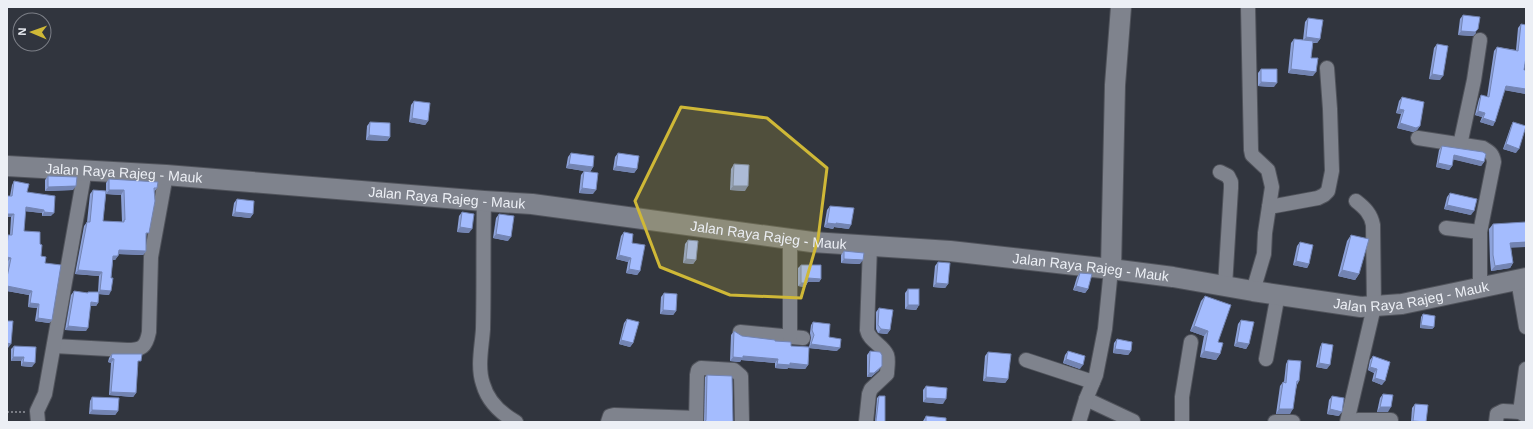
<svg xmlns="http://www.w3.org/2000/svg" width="1533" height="429" font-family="Arial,sans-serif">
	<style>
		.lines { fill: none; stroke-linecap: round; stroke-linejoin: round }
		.street-casing { stroke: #50535b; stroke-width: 16 }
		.secondary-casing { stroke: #50535b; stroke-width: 22 }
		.path { stroke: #797c84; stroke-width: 2; stroke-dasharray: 2 2; stroke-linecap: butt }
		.street { stroke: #7f838d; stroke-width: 14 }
		.secondary { stroke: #7f838d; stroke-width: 20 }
		.wall { fill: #8da2da; fill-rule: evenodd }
		.shaded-wall { fill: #7384b2 }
		.building { fill: #a4bcfe; stroke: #7384b2 }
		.marked { fill: #cfb837; fill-opacity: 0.2; stroke: #cfb837; stroke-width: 3; stroke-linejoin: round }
		.labels { text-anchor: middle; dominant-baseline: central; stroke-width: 4; stroke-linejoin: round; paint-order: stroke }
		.street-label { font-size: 14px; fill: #eceff5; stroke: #31353e }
	</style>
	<rect width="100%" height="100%" fill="#31353e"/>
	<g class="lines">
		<defs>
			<g id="street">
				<polyline points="1248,7 1251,150 1252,155 1268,170 1272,187 1265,233 1264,254 1253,291"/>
				<path d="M1418,138L1483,148C1490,152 1493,154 1494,162L1480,232V288"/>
				<polyline points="1460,145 1474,80 1480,40"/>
				<polyline points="1220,172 1228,176 1231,182 1231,188 1225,286"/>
				<path d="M484,201C483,244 484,287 483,329C482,346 477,367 483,384C488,402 500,413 516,422"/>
				<polyline points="1269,207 1318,198 1324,195 1328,191 1332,171 1330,109 1327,68"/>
				<polyline points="1446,228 1480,232"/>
				<polyline points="1518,280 1526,327"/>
				<polyline points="740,332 803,338"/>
				<polyline points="790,337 790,239"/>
				<path d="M54,346L127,350C142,350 146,347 149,332L151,257L166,175"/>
				<polyline points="1266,359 1278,294"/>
				<polyline points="1026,360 1093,382"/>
				<polyline points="1086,399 1133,421 1133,422"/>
				<polyline points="1520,412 1526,369"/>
				<polyline points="38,422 37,411 45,394 85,170"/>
				<polyline points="608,422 610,416 614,415 696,418"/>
				<polyline points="696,422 697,375 698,370 701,368 734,370 741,376 742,422"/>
				<path d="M866,422L869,394L871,389L887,374C887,368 889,361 887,355C883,345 869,341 867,330L870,246"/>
				<polyline points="1079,422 1086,399 1096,375 1105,329 1111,269"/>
				<polyline points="1182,422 1182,397 1191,342"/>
				<polyline points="1275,422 1293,422"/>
				<path d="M1347,422L1374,307L1373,225C1371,214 1365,208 1356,201"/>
				<polyline points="1350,422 1358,420 1391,420"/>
				<polyline points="1496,422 1497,414 1503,411 1520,412 1526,416"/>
			</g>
			<g id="secondary">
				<path id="s1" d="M7,166L166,175L484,201L532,204L812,242L950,251L1111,269L1173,277L1253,291L1361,307L1402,304L1526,278"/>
				<polyline points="1111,269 1115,85 1121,7"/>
			</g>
		</defs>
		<use href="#street" class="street-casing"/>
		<use href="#secondary" class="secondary-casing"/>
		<polyline class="path" points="7,412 26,412"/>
		<use href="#street" class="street"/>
		<use href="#secondary" class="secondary"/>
	</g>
	<g class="wall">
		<polygon points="1463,15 1476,33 1473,36 1458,35 1460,19"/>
		<polygon points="1308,18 1320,39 1317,43 1313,43 1311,58 1313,76 1288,73 1291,43 1294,39 1303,40 1305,22"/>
		<polygon points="1521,24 1524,70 1526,70 1526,94 1505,90 1493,126 1480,122 1482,117 1475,115 1479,99 1481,95 1487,97 1494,51 1497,47 1516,50 1518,28"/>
		<polygon points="1437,44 1440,80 1429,79 1434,48"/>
		<polygon points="1261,69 1274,87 1258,86 1258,73"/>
		<polygon points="1402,97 1420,126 1417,130 1413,132 1397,128 1401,114 1396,113 1399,101"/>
		<polygon points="414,101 428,121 425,125 409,122 411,105"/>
		<polygon points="370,122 390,137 387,141 366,140 367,126"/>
		<polygon points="1513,122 1516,153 1503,149 1511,126"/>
		<polygon points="1442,146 1484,162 1481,166 1453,159 1452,166 1449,170 1436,167 1439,150"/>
		<polygon points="571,153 593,167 590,172 566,168 568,157"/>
		<polygon points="618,153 637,169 634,173 613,170 615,157"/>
		<polygon points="734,164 745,191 730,190 731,169"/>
		<polygon points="584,171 593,194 579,193 581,175"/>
		<polygon points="48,176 73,190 45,191 45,180"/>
		<path d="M109,179L157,188L154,192L146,237V251L143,255L119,254L115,260H113L109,295L99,294L98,303L96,306H90L86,331L65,330L71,295L74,291L87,293L88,292H98L99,276L75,274L84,226L87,222L90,194L93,190L106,191V183ZM106,194L121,195L122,222L103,221Z"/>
		<polygon points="14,181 27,192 51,216 42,216 42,213 25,211 24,231 40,244 41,256 45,263 52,320 49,323 35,321 37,308 28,307 29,295 7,291 7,267 8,261 7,261 7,237 8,235 10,235 11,217 7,217 7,196 10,196 12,185"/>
		<polygon points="1450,193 1471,215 1444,209 1447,197"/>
		<polygon points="237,199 253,214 250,218 232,216 234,203"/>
		<polygon points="830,206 849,229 834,227 833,229 824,227 827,210"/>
		<polygon points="462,212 469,233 457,232 459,216"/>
		<polygon points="499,214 508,241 493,238 496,218"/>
		<polygon points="1493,224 1511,248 1513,263 1510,268 1491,271 1490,260 1489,229"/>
		<polygon points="624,232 632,243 640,271 637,275 626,273 628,262 616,259 621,236"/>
		<polygon points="1351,235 1359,274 1355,280 1338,276 1347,241"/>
		<polygon points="688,240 696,260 693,264 683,263 685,244"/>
		<polygon points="1300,242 1309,264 1307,268 1293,265 1297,246"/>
		<polygon points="844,251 860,264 841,263 841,255"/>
		<polygon points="938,262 948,284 945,288 933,287 935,266"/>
		<polygon points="801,265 821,279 819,282 808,282 805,287 798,286 798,268"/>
		<polygon points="1080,273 1088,289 1085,293 1073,290 1077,277"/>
		<polygon points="908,289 919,305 916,310 905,309 905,293"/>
		<polygon points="664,293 676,311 673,315 660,314 661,297"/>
		<polygon points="1205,296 1218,342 1220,354 1216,360 1200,357 1204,336 1190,331 1201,301"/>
		<polygon points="879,308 890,330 887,334 878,333 876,329 876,312"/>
		<polygon points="1423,314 1434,327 1432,329 1420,328 1421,317"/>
		<polygon points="627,319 633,343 630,347 619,344 624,323"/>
		<polygon points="1241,320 1249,344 1246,349 1234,346 1238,324"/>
		<polygon points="813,322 829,337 837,351 809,348 808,365 805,369 788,368 787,369 775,368 775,363 741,360 740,362 730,361 731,335 734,331 742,336 775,341 791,346 809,347 811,338 810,333 811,325"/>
		<polygon points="1117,339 1131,351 1128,355 1113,353 1114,343"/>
		<polygon points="1322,343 1327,369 1316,367 1320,347"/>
		<polygon points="14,346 32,367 21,366 21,361 11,361 11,349"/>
		<polygon points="870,351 879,370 871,377 867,377 867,355"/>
		<polygon points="1068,351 1080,369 1063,363 1065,355"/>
		<polygon points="988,352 1008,379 1005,383 983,381 985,356"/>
		<polygon points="112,354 138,365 136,393 133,397 109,395 111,363 108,362 109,358"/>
		<polygon points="1373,356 1382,385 1372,381 1374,373 1368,370 1370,360"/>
		<polygon points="1288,360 1299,381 1297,385 1290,414 1276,414 1280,386 1283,382 1284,382 1286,364"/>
		<polygon points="707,375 733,422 704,422 705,377"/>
		<polygon points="926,386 943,404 923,402 923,390"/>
		<polygon points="1383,394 1388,412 1377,412 1380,398"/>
		<polygon points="879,396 885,422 875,422 877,398"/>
		<polygon points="1332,396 1339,416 1327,414 1329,400"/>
		<polygon points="92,397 118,411 115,415 89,414 90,401"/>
		<polygon points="1415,404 1426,422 1411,422 1412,408"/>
		<polygon points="926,416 946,422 923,422 923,421"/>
	</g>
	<g class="shaded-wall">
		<polygon points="1478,29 1473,36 1458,35 1461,31"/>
		<polygon points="1306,37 1320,39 1317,43 1303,41"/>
		<polygon points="1291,69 1316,72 1313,76 1288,73"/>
		<polygon points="1432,74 1443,76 1440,80 1429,79"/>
		<polygon points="1261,82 1277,83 1274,87 1258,86"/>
		<polygon points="1506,86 1526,89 1526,94 1503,90"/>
		<polygon points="1399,109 1404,110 1401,114 1396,113"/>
		<polygon points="1478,111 1485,113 1482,117 1475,115"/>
		<polygon points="412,118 428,121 425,125 409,122"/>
		<polygon points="1483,118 1495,122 1493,126 1480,122"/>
		<polygon points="1400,123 1420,126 1417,130 1413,132 1397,128"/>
		<polygon points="369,135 390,137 387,141 366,140"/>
		<polygon points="1506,144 1519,149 1516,153 1503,149"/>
		<polygon points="1454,155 1484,162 1481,166 1451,159"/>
		<polygon points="1438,163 1452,166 1449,170 1436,167"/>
		<polygon points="569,164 593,167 590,172 566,168"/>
		<polygon points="616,166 637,169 634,173 613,170"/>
		<polygon points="76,186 73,190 45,191 48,187"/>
		<polygon points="733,186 748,186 745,191 730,190"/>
		<polygon points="582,188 596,190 593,194 579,193"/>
		<polygon points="109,190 124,190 121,195 106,194"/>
		<polygon points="1447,205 1474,211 1471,215 1444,209"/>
		<polygon points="26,207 44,210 42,213 23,211"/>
		<polygon points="44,212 54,213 51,216 42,216"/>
		<polygon points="235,212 253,214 250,218 232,216"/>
		<polygon points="7,214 14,214 11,217 7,217"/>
		<polygon points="827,223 836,223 851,225 849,229 834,227 833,229 824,227"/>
		<polygon points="460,227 472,229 469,233 457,232"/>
		<polygon points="496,234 511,237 508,241 493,238"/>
		<polygon points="1526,242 1526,247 1507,248 1510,243"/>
		<polygon points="119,250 146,251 143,255 116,254"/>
		<polygon points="619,255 631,258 628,262 616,259"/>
		<polygon points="113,256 118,256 115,260 110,260"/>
		<polygon points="7,257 11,258 8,261 7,261"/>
		<polygon points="686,259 696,260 693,264 683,263"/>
		<polygon points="844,259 863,260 860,264 841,263"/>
		<polygon points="1296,261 1309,264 1307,268 1293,265"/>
		<polygon points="1513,263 1510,268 1491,271 1495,266"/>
		<polygon points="629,269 640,271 637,275 626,273"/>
		<polygon points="78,270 102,272 99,276 75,274"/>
		<polygon points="1342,270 1359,274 1355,280 1338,276"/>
		<polygon points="808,278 821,279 819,282 805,282"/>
		<polygon points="801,283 807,283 805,287 798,286"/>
		<polygon points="936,283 948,284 945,288 933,287"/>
		<polygon points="7,286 32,291 29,295 7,291"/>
		<polygon points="1076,286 1088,289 1085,293 1073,290"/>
		<polygon points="100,290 111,291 109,295 98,294"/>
		<polygon points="91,302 98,303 96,306 88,306"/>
		<polygon points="30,303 39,304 37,308 28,307"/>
		<polygon points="908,305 919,305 916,310 905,309"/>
		<polygon points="663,310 676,311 673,315 660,314"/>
		<polygon points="38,318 52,320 49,323 35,321"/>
		<polygon points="1421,325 1434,327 1432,329 1420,328"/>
		<polygon points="68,326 88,328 86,331 65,330"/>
		<polygon points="1194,326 1208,331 1204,336 1190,331"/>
		<polygon points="881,329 890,330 887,334 878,333"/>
		<polygon points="621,340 633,343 630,347 619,344"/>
		<polygon points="1237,342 1249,344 1246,349 1234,346"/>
		<polygon points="7,343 11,344 8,348 7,348"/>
		<polygon points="811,344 840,348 837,351 809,348"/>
		<polygon points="1115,349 1131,351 1128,355 1113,353"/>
		<polygon points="1204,351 1220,354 1216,360 1200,357"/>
		<polygon points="743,356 778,359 775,363 741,360 740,362 730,361 733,357"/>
		<polygon points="13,357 24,357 21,361 11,361"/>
		<polygon points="111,358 114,359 111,363 108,362"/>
		<polygon points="1066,359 1083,365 1080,369 1063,363"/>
		<polygon points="23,362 35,363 32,367 21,366"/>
		<polygon points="790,363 808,365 805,369 788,368 787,369 775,368 777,364"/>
		<polygon points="1319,363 1330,365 1327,369 1316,367"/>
		<polygon points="882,366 879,370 871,377 867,377 869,373"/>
		<polygon points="1370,367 1377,369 1374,373 1368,370"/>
		<polygon points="986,377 1008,379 1005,383 983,381"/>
		<polygon points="1375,378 1385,381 1382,385 1372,381"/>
		<polygon points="111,392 136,393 133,397 109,395"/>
		<polygon points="926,398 946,399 943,404 923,402"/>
		<polygon points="1380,407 1391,407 1388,412 1377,412"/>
		<polygon points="1279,409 1293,409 1290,414 1276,414"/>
		<polygon points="1330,409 1342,412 1339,416 1327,414"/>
		<polygon points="92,410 118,411 115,415 89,414"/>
	</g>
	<g class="building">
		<polygon points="1463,15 1480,17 1478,29 1475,32 1461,31"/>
		<polygon points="1308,18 1323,20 1320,39 1306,37"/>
		<polygon points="1521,24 1526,25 1526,57 1524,70 1526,70 1526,89 1506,86 1495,122 1483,118 1485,113 1478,111 1481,95 1489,97 1497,47 1518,51"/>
		<polygon points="1294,39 1313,41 1311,58 1318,58 1316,72 1291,69"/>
		<polygon points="1437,44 1448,46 1443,76 1432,74"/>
		<polygon points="1261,69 1277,69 1277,83 1261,82"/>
		<polygon points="1402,97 1424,102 1420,126 1416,128 1400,123 1404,110 1399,109"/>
		<polygon points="414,101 430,103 428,121 412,118"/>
		<polygon points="370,122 390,123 390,137 369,135"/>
		<polygon points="1513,122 1526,126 1519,149 1506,144"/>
		<polygon points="1442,146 1483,152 1486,154 1484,162 1454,155 1452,166 1438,163"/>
		<polygon points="571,153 594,156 593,167 569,164"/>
		<polygon points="618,153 639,156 637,169 616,166"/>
		<polygon points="734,164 749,165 748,186 733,186"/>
		<polygon points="584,171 598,173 596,190 582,188"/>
		<polygon points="48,176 77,177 76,186 48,187"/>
		<polygon points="109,179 158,182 157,188 154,188 155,201 149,233 146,233 146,251 119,250 118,256 113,256 111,278 113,278 111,291 100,290 102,272 78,270 87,222 90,222 93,190 106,191 103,221 124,222 124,220 125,220 124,190 109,190"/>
		<polygon points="14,181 29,184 27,192 55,196 54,213 44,212 44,210 26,207 24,231 40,232 40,244 42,245 41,256 46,257 45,263 61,265 52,320 38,318 39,304 30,303 32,291 7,286 7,277 11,258 7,257 7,247 8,235 12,235 14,214 7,214 7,196 12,196"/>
		<polygon points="1450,193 1477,199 1474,211 1447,205"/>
		<polygon points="237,199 254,201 253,214 235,212"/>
		<polygon points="830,206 854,208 851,225 836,223 836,224 827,223"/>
		<polygon points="462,212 474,214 472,229 460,227"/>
		<polygon points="499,214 514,216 511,237 496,234"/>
		<polygon points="1526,222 1526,242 1510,243 1513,263 1495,266 1493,255 1493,224"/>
		<polygon points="624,232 633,234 632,243 645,245 640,271 629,269 631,258 619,255"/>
		<polygon points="1351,235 1369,239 1359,274 1342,270"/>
		<polygon points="688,240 698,241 696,260 686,259"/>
		<polygon points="1300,242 1313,245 1309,264 1296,261"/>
		<polygon points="844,251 864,253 863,260 844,259"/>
		<polygon points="938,262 950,263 948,284 936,283"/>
		<polygon points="801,265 821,265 821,279 808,278 807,283 801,283"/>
		<polygon points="1080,273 1092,274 1088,289 1076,286"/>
		<rect x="908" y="289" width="11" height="16"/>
		<polygon points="74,291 88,293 88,292 99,292 98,303 91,302 88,328 68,326"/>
		<polygon points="664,293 677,294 676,311 663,310"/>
		<polygon points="1205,296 1231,305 1218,342 1223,343 1220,354 1204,351 1208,331 1194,326"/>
		<polygon points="879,308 893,310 890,330 881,329 878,325"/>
		<polygon points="1423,314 1435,316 1434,327 1421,325"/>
		<polygon points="627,319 639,322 633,343 621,340"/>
		<polygon points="1241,320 1254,322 1249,344 1237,342"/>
		<polygon points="7,321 13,321 11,344 7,343"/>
		<polygon points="813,322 830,324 829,337 841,339 840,348 811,344 814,335 812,330"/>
		<polygon points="734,331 742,336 775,340 775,341 791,342 791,346 809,347 808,365 790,363 790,365 777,364 778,359 743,356 743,358 733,357"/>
		<polygon points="1117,339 1132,342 1131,351 1115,349"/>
		<polygon points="1322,343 1333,345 1330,365 1319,363"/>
		<polygon points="14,346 36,347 35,363 23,362 24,357 13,357"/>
		<polygon points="870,351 880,352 882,355 882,366 874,373 869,373"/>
		<polygon points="1068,351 1085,356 1083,365 1066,359"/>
		<polygon points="988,352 1011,354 1008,379 986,377"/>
		<polygon points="112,354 142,354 141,361 138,361 136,393 111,392 114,359 111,358"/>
		<polygon points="1373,356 1390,362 1385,381 1375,378 1377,369 1370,367"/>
		<polygon points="1288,360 1301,361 1299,381 1297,381 1293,409 1279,409 1283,382 1286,383"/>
		<polygon points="707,375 732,376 733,422 705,422 706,420"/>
		<polygon points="926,386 947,388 946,399 926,398"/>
		<polygon points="1383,394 1393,395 1391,407 1380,407"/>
		<polygon points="879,396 885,396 885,422 875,422 876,421"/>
		<polygon points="1332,396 1344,398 1342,412 1330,409"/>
		<polygon points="92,397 119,398 118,411 92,410"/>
		<polygon points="1415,404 1428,405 1426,422 1413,421"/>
		<polygon points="926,416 946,418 946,422 926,422"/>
	</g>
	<path class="marked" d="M681,107L767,118L827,168L818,239L801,298L730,295L660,267L635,201Z"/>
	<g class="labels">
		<g class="street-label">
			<text stroke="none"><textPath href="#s1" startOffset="117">Jalan Raya Rajeg - Mauk</textPath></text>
			<text stroke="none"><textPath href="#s1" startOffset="441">Jalan Raya Rajeg - Mauk</textPath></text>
			<text stroke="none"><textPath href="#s1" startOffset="765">Jalan Raya Rajeg - Mauk</textPath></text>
			<text stroke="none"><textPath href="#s1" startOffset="1089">Jalan Raya Rajeg - Mauk</textPath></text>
			<text stroke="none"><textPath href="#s1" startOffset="1413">Jalan Raya Rajeg - Mauk</textPath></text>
		</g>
	</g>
	<rect width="1533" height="429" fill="none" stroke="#eceff5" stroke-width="16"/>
	<g transform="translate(32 32) rotate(272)"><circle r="19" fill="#31353e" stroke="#7c7f87"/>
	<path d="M0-3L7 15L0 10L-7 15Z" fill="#cfb837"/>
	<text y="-6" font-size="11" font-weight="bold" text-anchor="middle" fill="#eceff5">N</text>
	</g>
</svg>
